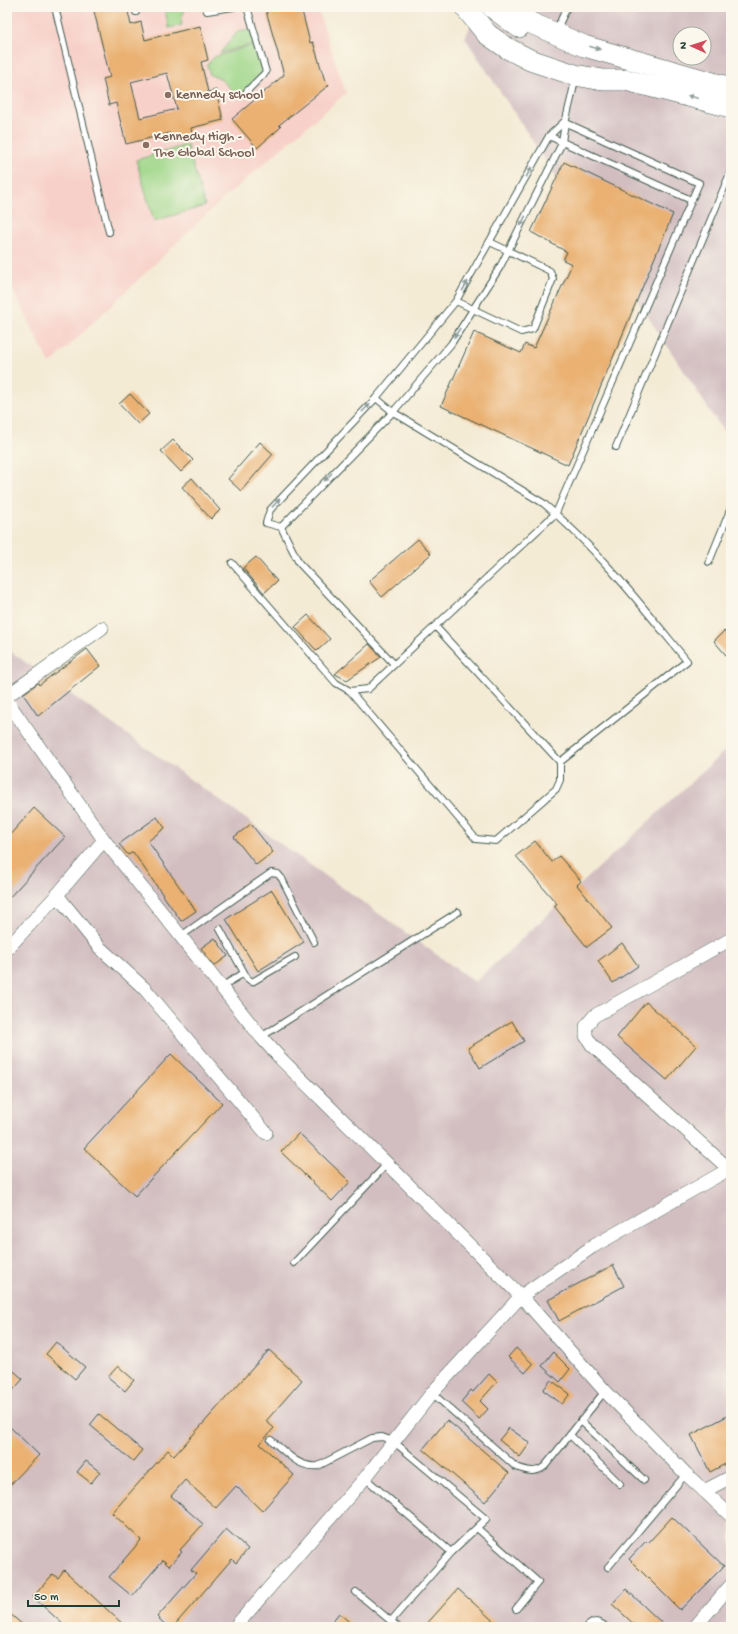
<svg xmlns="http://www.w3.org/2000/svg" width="738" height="1634" font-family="'Gochi Hand',sans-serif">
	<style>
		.built { fill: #f7d0c9 }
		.industrial { fill: #d2bec1; fill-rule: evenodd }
		.green { fill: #9ed688; stroke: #5e8a5e }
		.building { fill: #eab172; fill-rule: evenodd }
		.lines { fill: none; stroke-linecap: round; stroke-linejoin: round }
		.lane-casing { stroke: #3f574c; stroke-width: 8 }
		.street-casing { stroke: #3f574c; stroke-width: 14 }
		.primary-casing { stroke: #3f574c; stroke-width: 22 }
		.lane { stroke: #fff; stroke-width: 6 }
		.street { stroke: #fff; stroke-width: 13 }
		.primary { stroke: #fff; stroke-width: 21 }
		.oneway { fill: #8f9e9a }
		.education-dot { fill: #8d6e63; stroke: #fbf7ec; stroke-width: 1.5 }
		.labels { text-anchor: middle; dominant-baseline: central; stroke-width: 4; stroke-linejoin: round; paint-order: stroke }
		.education-label { font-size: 14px; fill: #785e54; stroke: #fbf7ec; text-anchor: start }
	</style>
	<rect width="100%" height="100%" fill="#fbf7ec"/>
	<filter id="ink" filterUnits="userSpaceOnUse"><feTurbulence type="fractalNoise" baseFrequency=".025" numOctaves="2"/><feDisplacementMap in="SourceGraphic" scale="8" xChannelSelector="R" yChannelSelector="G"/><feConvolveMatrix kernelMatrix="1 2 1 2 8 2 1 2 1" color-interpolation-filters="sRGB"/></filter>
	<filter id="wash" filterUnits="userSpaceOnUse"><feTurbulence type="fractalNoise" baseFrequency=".012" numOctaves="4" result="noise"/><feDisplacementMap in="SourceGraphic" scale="16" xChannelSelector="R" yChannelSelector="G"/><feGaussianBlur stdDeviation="0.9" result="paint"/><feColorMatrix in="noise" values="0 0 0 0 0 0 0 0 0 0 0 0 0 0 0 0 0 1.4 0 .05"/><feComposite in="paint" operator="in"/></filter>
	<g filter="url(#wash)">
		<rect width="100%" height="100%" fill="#f4ebd5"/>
		<polygon class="built" points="7,7 317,7 346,93 224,198 50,364 7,278"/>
		<g class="industrial">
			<path d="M479,7H731V443L465,38ZM680,34H704V58H680Z"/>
			<polygon points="7,649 475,982 731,745 731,1627 7,1627"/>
		</g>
		<g class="green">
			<polygon points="164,7 186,7 181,19 182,25 169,28"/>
			<polygon points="249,29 256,43 220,53 238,31"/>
			<polygon points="256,44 263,72 242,93 238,95 218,77 210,75 207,65 214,57"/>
			<polygon points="187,145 205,206 154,221 136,160"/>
		</g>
		<g id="blocks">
			<g class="building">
				<path d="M93,7H127L131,25L141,22L145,40L200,26L208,60L201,62L208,92L216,90L223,120L191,128L192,135L171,140L170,133L126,144L116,103L109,105L103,79L110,77ZM167,73L177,109L140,118L131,82Z"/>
				<polygon points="265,7 301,7 310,43 313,42 325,81 329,85 279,125 281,127 257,148 232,119 284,75"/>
				<polygon points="564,162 673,214 568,465 441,406 474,332 521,353 525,344 534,348 572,264 563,260 567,252 531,232"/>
				<polygon points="130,394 149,414 138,424 119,404"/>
				<polygon points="173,440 193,460 181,472 161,451"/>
				<polygon points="260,442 273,454 241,491 228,479"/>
				<polygon points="192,478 220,510 211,519 182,487"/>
				<polygon points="418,539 431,554 382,597 369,581"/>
				<polygon points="256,557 277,581 264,593 243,568"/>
				<polygon points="308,615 330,639 317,651 295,627"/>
				<polygon points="724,631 731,639 731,661 714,641"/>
				<polygon points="369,644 381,657 347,680 335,674"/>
				<polygon points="87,649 100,666 38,716 23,694 38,683 39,685"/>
				<polygon points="34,808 65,837 7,900 7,838"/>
				<polygon points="157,817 165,828 148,841 196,911 181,921 133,852 128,855 119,844"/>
				<polygon points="251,824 273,852 256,865 234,837"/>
				<polygon points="535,841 552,862 559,856 581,881 577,885 612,928 587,947 554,906 557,904 516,856"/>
				<polygon points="272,890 304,942 258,971 226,919"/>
				<polygon points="215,938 228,956 214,966 201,948"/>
				<polygon points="622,943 638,966 613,983 598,961"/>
				<polygon points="646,1002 696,1046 667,1080 617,1037"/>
				<polygon points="512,1021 524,1041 480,1068 468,1048"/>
				<polygon points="171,1054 222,1103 135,1196 84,1148"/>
				<polygon points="299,1133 350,1182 332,1201 281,1152"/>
				<polygon points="613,1265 624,1286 559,1321 548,1300"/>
				<polygon points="56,1342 85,1367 75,1379 46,1354"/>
				<polygon points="516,1348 533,1364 525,1373 508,1357"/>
				<polygon points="269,1350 302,1380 266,1421 274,1428 260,1444 294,1475 262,1511 236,1486 216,1508 185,1480 171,1496 203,1524 180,1550 182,1552 169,1566 163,1560 132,1596 109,1577 141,1540 112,1513 168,1450 174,1456"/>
				<polygon points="553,1352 570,1369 560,1382 542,1366"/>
				<polygon points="7,1365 23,1379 7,1397"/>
				<polygon points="118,1366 134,1380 125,1391 108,1377"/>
				<polygon points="489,1374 497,1382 480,1401 488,1409 479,1419 461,1402 471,1390 473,1392"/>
				<polygon points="551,1380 570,1394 562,1404 543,1390"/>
				<polygon points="99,1414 142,1450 133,1461 90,1425"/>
				<polygon points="731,1414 731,1461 710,1472 691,1435"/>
				<polygon points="447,1420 509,1473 485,1502 423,1449"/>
				<polygon points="7,1424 39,1455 7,1488"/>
				<polygon points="509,1428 530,1443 520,1457 499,1440"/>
				<polygon points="86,1461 100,1472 91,1483 77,1472"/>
				<polygon points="672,1517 724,1566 680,1610 629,1559 646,1541 648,1543"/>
				<polygon points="226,1529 248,1549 236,1563 232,1559 173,1627 168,1627 157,1617 196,1573 191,1570"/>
				<polygon points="64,1570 126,1627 66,1627 33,1597 53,1574 58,1578"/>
				<polygon points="458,1589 500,1627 424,1627"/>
				<polygon points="626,1589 666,1627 637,1627 612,1604"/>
				<polygon points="7,1611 25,1627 7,1627"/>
				<polygon points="339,1613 355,1627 328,1627"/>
			</g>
		</g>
	</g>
	<g filter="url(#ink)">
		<use href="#blocks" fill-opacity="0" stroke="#3f574c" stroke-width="1"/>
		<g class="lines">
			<defs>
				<g id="lane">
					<polyline points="55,7 109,232"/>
					<polyline points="136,7 136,12"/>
					<polyline points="206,7 207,11 233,7"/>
					<polyline points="556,31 567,7"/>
					<polyline points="247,91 266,72 247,7"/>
					<polyline points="549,136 691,200"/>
					<polyline points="456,301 521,332 533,329 553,279 550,271 490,242"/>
					<path d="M376,398L393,412L543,503C598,549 642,606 687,661L560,762L435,626"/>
					<polyline points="616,447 731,171"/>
					<path d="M281,527L393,412L451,344L500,267L562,143C564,120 572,101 575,78"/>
					<polyline points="709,562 731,508"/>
					<polyline points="232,563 336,683 350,691 368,689 556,513 699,183 564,122"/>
					<polyline points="394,664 299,563 281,527 266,523 270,510 376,398 456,301 549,136 564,122"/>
					<polyline points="350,691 476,839 496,841 556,789 560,780 560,762"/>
					<polyline points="220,929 247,978 252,982 295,957"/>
					<polyline points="181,936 271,873 278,874 282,879 314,942"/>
					<polyline points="221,987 244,973"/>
					<polyline points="261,1037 458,912"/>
					<polyline points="294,1263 387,1164"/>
					<path d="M432,1393L516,1467C528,1471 535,1474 545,1466L605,1391"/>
					<polyline points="581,1421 644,1480"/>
					<polyline points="570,1435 620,1484"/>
					<path d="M271,1440C286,1452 298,1468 318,1466L372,1438L382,1437L393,1441L486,1519L451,1552"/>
					<polyline points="365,1478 451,1552 391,1621"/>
					<polyline points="477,1528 538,1582 516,1609"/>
					<polyline points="608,1567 686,1474"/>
					<polyline points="356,1592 398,1627"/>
					<path d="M587,1627C594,1620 599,1621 606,1627"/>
				</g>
				<g id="street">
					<polyline points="7,696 102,628"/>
					<polyline points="7,701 104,840 261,1037 281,1059 521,1296 605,1391 686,1474 731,1516"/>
					<polyline points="57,895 99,947 144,988 266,1133"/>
					<polyline points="7,949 57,895 104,840"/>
					<polyline points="729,1169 592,1045 586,1036 586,1026 594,1016 731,939"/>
					<polyline points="704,1491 731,1477"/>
					<polyline points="235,1627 365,1478 432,1393 521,1296 592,1247 731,1168"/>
					<polyline points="695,1627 731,1585"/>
				</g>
				<g id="primary">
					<polyline points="465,7 487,34 507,48 530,60 575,75 603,80 626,80 731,107"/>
					<polyline points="492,7 519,27"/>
					<polyline points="510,7 531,23 584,46 731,88"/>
				</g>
			</defs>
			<use href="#lane" class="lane-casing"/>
			<use href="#street" class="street-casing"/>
			<use href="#primary" class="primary-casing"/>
			<use href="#lane" class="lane"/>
			<use href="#street" class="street"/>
			<use href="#primary" class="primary"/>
		</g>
		<defs><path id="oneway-solid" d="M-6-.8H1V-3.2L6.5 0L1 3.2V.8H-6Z"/></defs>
		<g class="oneway">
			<use href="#oneway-solid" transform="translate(595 48) rotate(16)"/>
			<use href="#oneway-solid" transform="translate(693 97) rotate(-166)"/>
			<use href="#oneway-solid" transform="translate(529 172) rotate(-61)"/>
			<use href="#oneway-solid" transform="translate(523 221) rotate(116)"/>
			<use href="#oneway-solid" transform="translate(465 286) rotate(-61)"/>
			<use href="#oneway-solid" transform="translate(457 333) rotate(123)"/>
			<use href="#oneway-solid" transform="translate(366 408) rotate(-45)"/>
			<use href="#oneway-solid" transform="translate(328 477) rotate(134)"/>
			<use href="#oneway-solid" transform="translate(276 503) rotate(-47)"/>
		</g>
	</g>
	<g class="education-dot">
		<circle cx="168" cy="95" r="4"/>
		<circle cx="146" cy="145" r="4"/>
	</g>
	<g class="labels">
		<g class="education-label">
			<text x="176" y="95">kennedy school</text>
			<text x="154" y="137">Kennedy High -<tspan x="154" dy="16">The Global School</tspan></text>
		</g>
	</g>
	<rect width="738" height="1634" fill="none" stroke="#fbf7ec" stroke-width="24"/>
	<g transform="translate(692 46) rotate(273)"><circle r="19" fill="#fbf7ec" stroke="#a3ada2"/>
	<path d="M0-3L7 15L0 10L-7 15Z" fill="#d1495b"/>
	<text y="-6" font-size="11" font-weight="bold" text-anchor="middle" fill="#1f3d34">N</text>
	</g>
	<path d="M28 1600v6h91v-6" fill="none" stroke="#1f3d34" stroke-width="2"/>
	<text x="34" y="1600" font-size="12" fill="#1f3d34" stroke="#fbf7ec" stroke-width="3" paint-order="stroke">50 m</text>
</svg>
